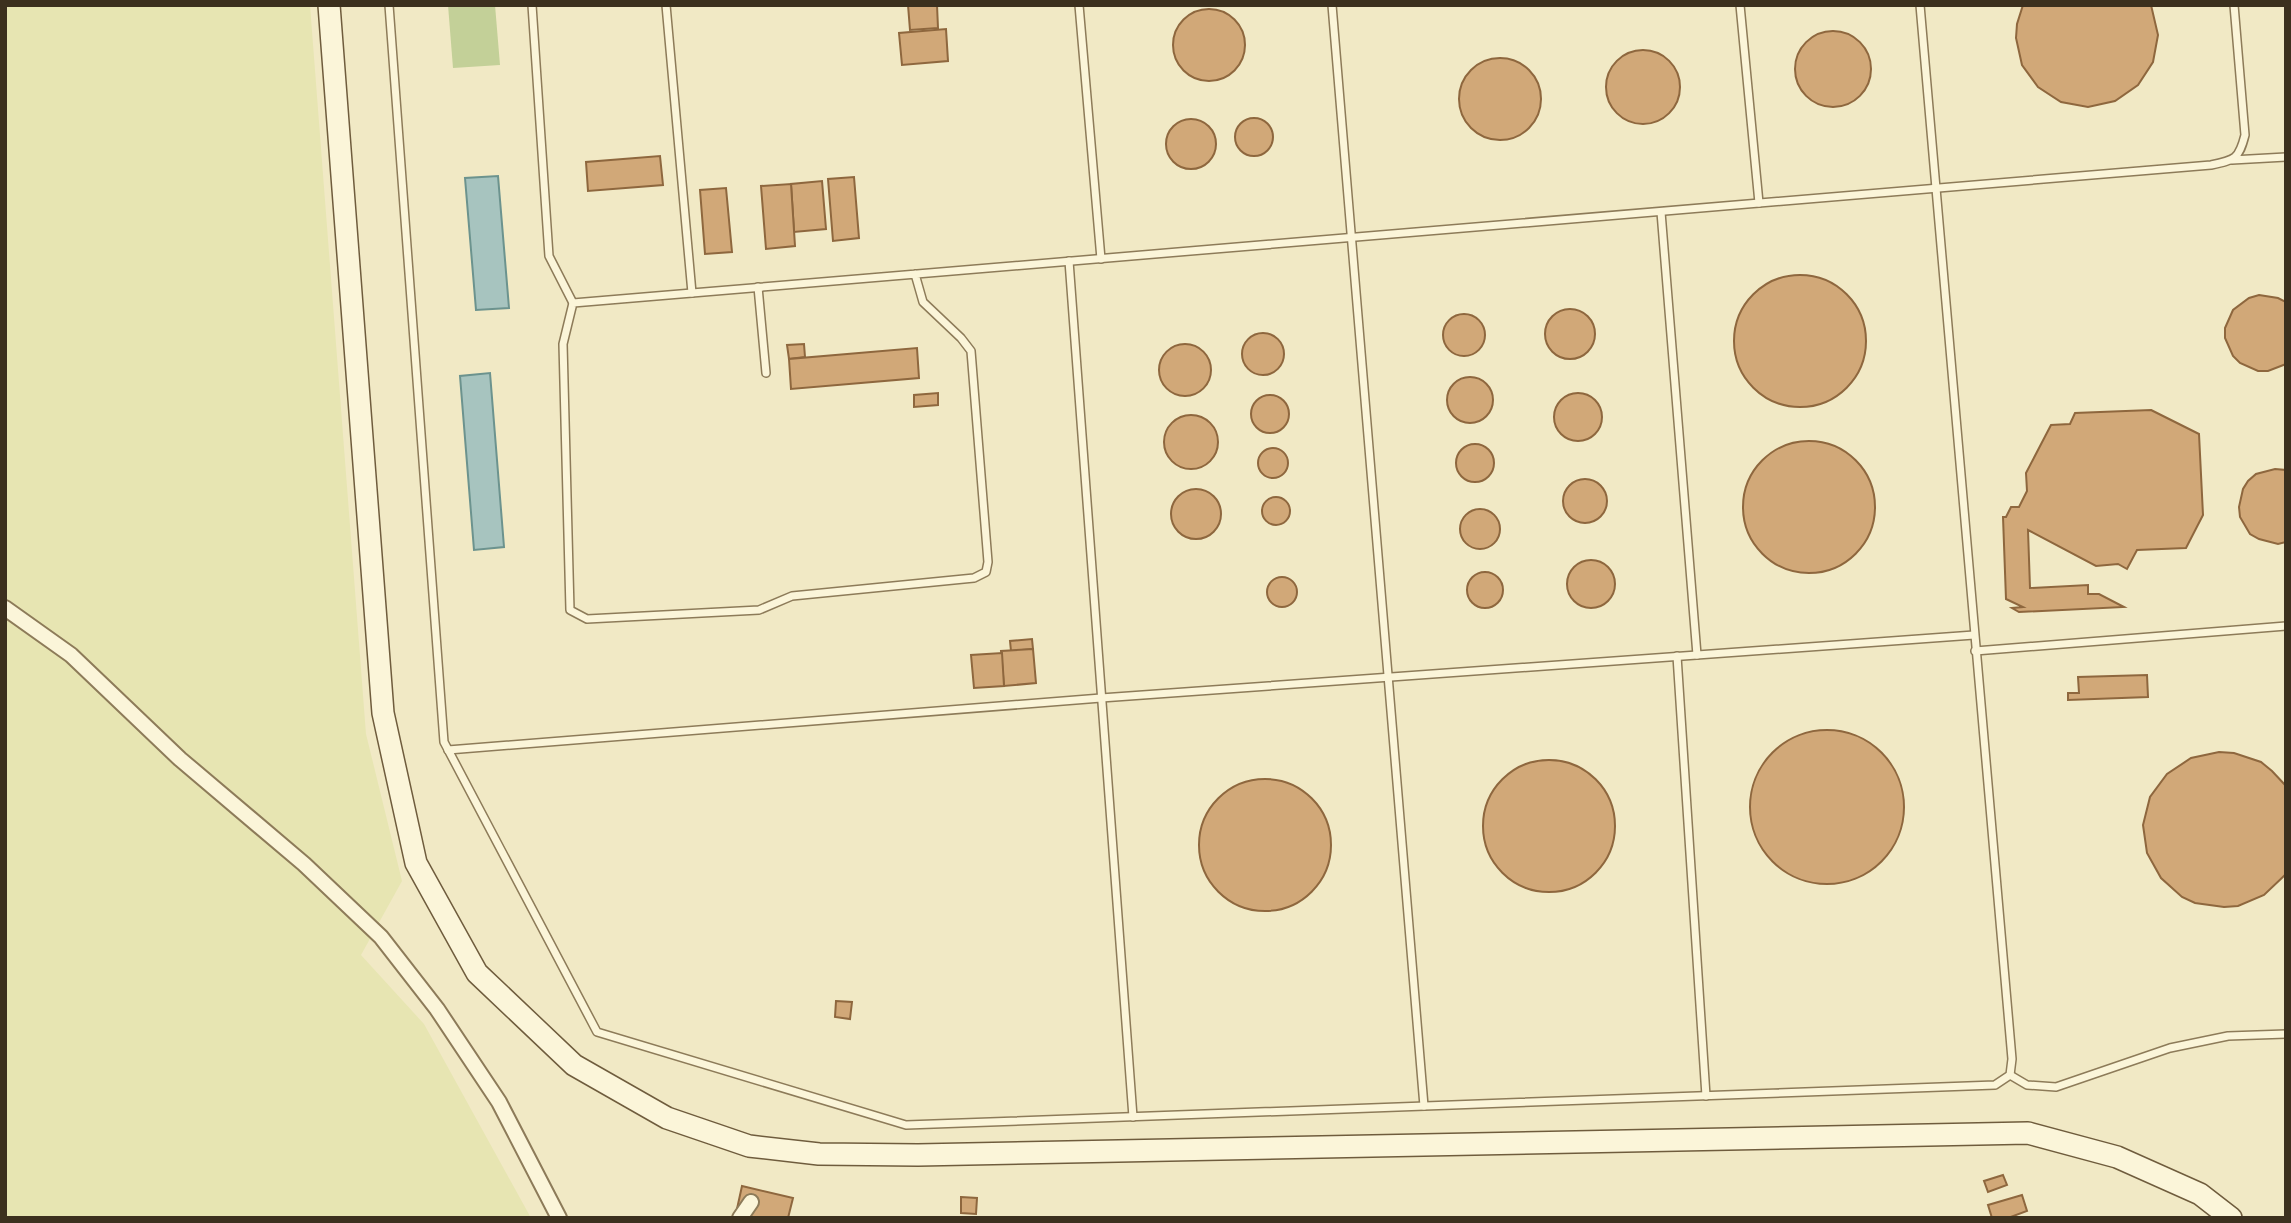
<svg xmlns="http://www.w3.org/2000/svg" width="2291" height="1223" font-family="Merriweather,serif">
	<style>
		.farmland { fill: #e7e5b2 }
		.green { fill: #c3d098 }
		.water { fill: #a7c4bf; stroke: #6c938e; stroke-width: 2 }
		.building { fill: #d1a878; stroke: #8e673e; stroke-width: 2 }
		.lines { fill: none; stroke-linecap: round; stroke-linejoin: round }
		.lane-casing { stroke: #8d7b59; stroke-width: 10 }
		.street-casing { stroke: #8d7b59; stroke-width: 18 }
		.secondary-casing { stroke: #6f5c3d; stroke-width: 24 }
		.lane { stroke: #fbf5d9; stroke-width: 7 }
		.street { stroke: #fbf5d9; stroke-width: 14 }
		.secondary { stroke: #fbf5d9; stroke-width: 21 }
	</style>
	<rect width="100%" height="100%" fill="#f1e9c5"/>
	<polygon class="farmland" points="5,5 310,5 366,734 402,881 361,955 424,1024 531,1218 5,1218"/>
	<polygon class="green" points="448,5 495,5 500,65 453,68"/>
	<g class="water">
		<polygon points="498,176 509,308 476,310 465,178"/>
		<polygon points="490,373 504,547 474,550 460,376"/>
	</g>
	<g class="building">
		<polygon points="908,5 937,5 938,28 910,30"/>
		<polygon points="2023,5 2151,5 2158,35 2153,62 2138,85 2115,101 2088,107 2061,102 2038,87 2022,65 2016,38 2017,24"/>
		<circle cx="1209" cy="45" r="36"/>
		<polygon points="946,29 948,61 902,65 899,33"/>
		<circle cx="1833" cy="69" r="38"/>
		<circle cx="1643" cy="87" r="37"/>
		<circle cx="1500" cy="99" r="41"/>
		<circle cx="1254" cy="137" r="19"/>
		<circle cx="1191" cy="144" r="25"/>
		<polygon points="660,156 663,185 588,191 586,162"/>
		<polygon points="854,177 859,238 833,241 828,179"/>
		<polygon points="822,181 826,229 794,232 791,184"/>
		<polygon points="791,184 795,246 766,249 761,186"/>
		<polygon points="726,188 732,252 705,254 700,190"/>
		<circle cx="1800" cy="341" r="66"/>
		<polygon points="2259,295 2278,298 2286,302 2286,364 2268,371 2258,371 2240,363 2233,356 2225,338 2225,328 2233,310 2249,298"/>
		<circle cx="1570" cy="334" r="25"/>
		<circle cx="1464" cy="335" r="21"/>
		<circle cx="1263" cy="354" r="21"/>
		<circle cx="1185" cy="370" r="26"/>
		<polygon points="804,344 805,357 789,359 787,345"/>
		<polygon points="917,348 919,378 791,389 789,359"/>
		<circle cx="1470" cy="400" r="23"/>
		<circle cx="1578" cy="417" r="24"/>
		<polygon points="938,393 938,405 914,407 914,395"/>
		<circle cx="1270" cy="414" r="19"/>
		<polygon points="2151,410 2199,434 2203,515 2186,548 2137,550 2127,569 2118,564 2096,566 2028,530 2030,588 2088,585 2088,594 2099,594 2124,607 2019,612 2012,608 2023,607 2006,599 2003,517 2006,517 2011,507 2019,507 2027,491 2026,473 2051,425 2070,424 2075,413"/>
		<circle cx="1191" cy="442" r="27"/>
		<circle cx="1809" cy="507" r="66"/>
		<circle cx="1475" cy="463" r="19"/>
		<circle cx="1273" cy="463" r="15"/>
		<polygon points="2275,469 2286,470 2286,542 2278,544 2259,539 2250,534 2240,517 2239,507 2243,489 2248,481 2256,474"/>
		<circle cx="1585" cy="501" r="22"/>
		<circle cx="1196" cy="514" r="25"/>
		<circle cx="1276" cy="511" r="14"/>
		<circle cx="1480" cy="529" r="20"/>
		<circle cx="1591" cy="584" r="24"/>
		<circle cx="1485" cy="590" r="18"/>
		<circle cx="1282" cy="592" r="15"/>
		<polygon points="1032,639 1033,649 1011,651 1010,641"/>
		<polygon points="1033,649 1036,683 1004,686 1001,651"/>
		<polygon points="1002,653 1004,686 974,688 971,655"/>
		<polygon points="2147,675 2148,697 2068,700 2068,693 2079,693 2078,677"/>
		<circle cx="1827" cy="807" r="77"/>
		<polygon points="2219,752 2234,753 2261,762 2272,771 2286,786 2286,874 2264,895 2238,906 2224,907 2195,903 2182,897 2161,878 2147,853 2143,825 2150,797 2167,774 2191,758"/>
		<circle cx="1549" cy="826" r="66"/>
		<circle cx="1265" cy="845" r="66"/>
		<polygon points="836,1001 852,1002 850,1019 835,1017"/>
		<polygon points="2003,1175 2007,1185 1988,1192 1984,1181"/>
		<polygon points="742,1186 793,1198 788,1218 735,1218"/>
		<polygon points="2022,1195 2027,1211 2008,1218 1992,1218 1988,1205"/>
		<polygon points="961,1197 977,1198 976,1214 961,1213"/>
	</g>
	<g class="lines">
		<defs>
			<g id="lane">
				<polyline points="389,5 444,742 597,1032 906,1125 1995,1085 2010,1075 2012,1059 1920,5"/>
				<polyline points="532,5 549,256 573,303"/>
				<polyline points="666,5 692,293"/>
				<polyline points="1079,5 1101,259"/>
				<polyline points="1332,5 1424,1106"/>
				<polyline points="1740,5 1759,203"/>
				<polyline points="2232,160 2286,157"/>
				<polyline points="1661,212 1697,655"/>
				<polyline points="1069,261 1133,1117"/>
				<path d="M915,274L923,302L961,338L971,351L988,562L986,572L974,578L792,596L759,610L587,619L570,610L563,344L573,303L692,293L2211,165C2235,160 2239,159 2245,135L2234,5"/>
				<polyline points="758,287 766,373"/>
				<polyline points="1975,651 2286,626"/>
				<polyline points="1677,656 1706,1096"/>
				<polyline points="448,750 1101,698 1974,635"/>
				<polyline points="2010,1075 2027,1085 2056,1087 2170,1048 2228,1036 2286,1034"/>
			</g>
			<g id="street">
				<polyline points="5,608 71,655 180,759 304,864 381,937 437,1009 499,1102 559,1218"/>
				<polyline points="740,1218 751,1202"/>
			</g>
			<polyline id="secondary" points="329,5 383,713 416,863 477,973 574,1065 667,1118 749,1146 819,1154 918,1155 2028,1133 2117,1157 2200,1194 2231,1218"/>
		</defs>
		<use href="#lane" class="lane-casing"/>
		<use href="#street" class="street-casing"/>
		<use href="#secondary" class="secondary-casing"/>
		<use href="#lane" class="lane"/>
		<use href="#street" class="street"/>
		<use href="#secondary" class="secondary"/>
	</g>
	<rect width="2291" height="1223" fill="none" stroke="#3c301e" stroke-width="14"/>
</svg>
